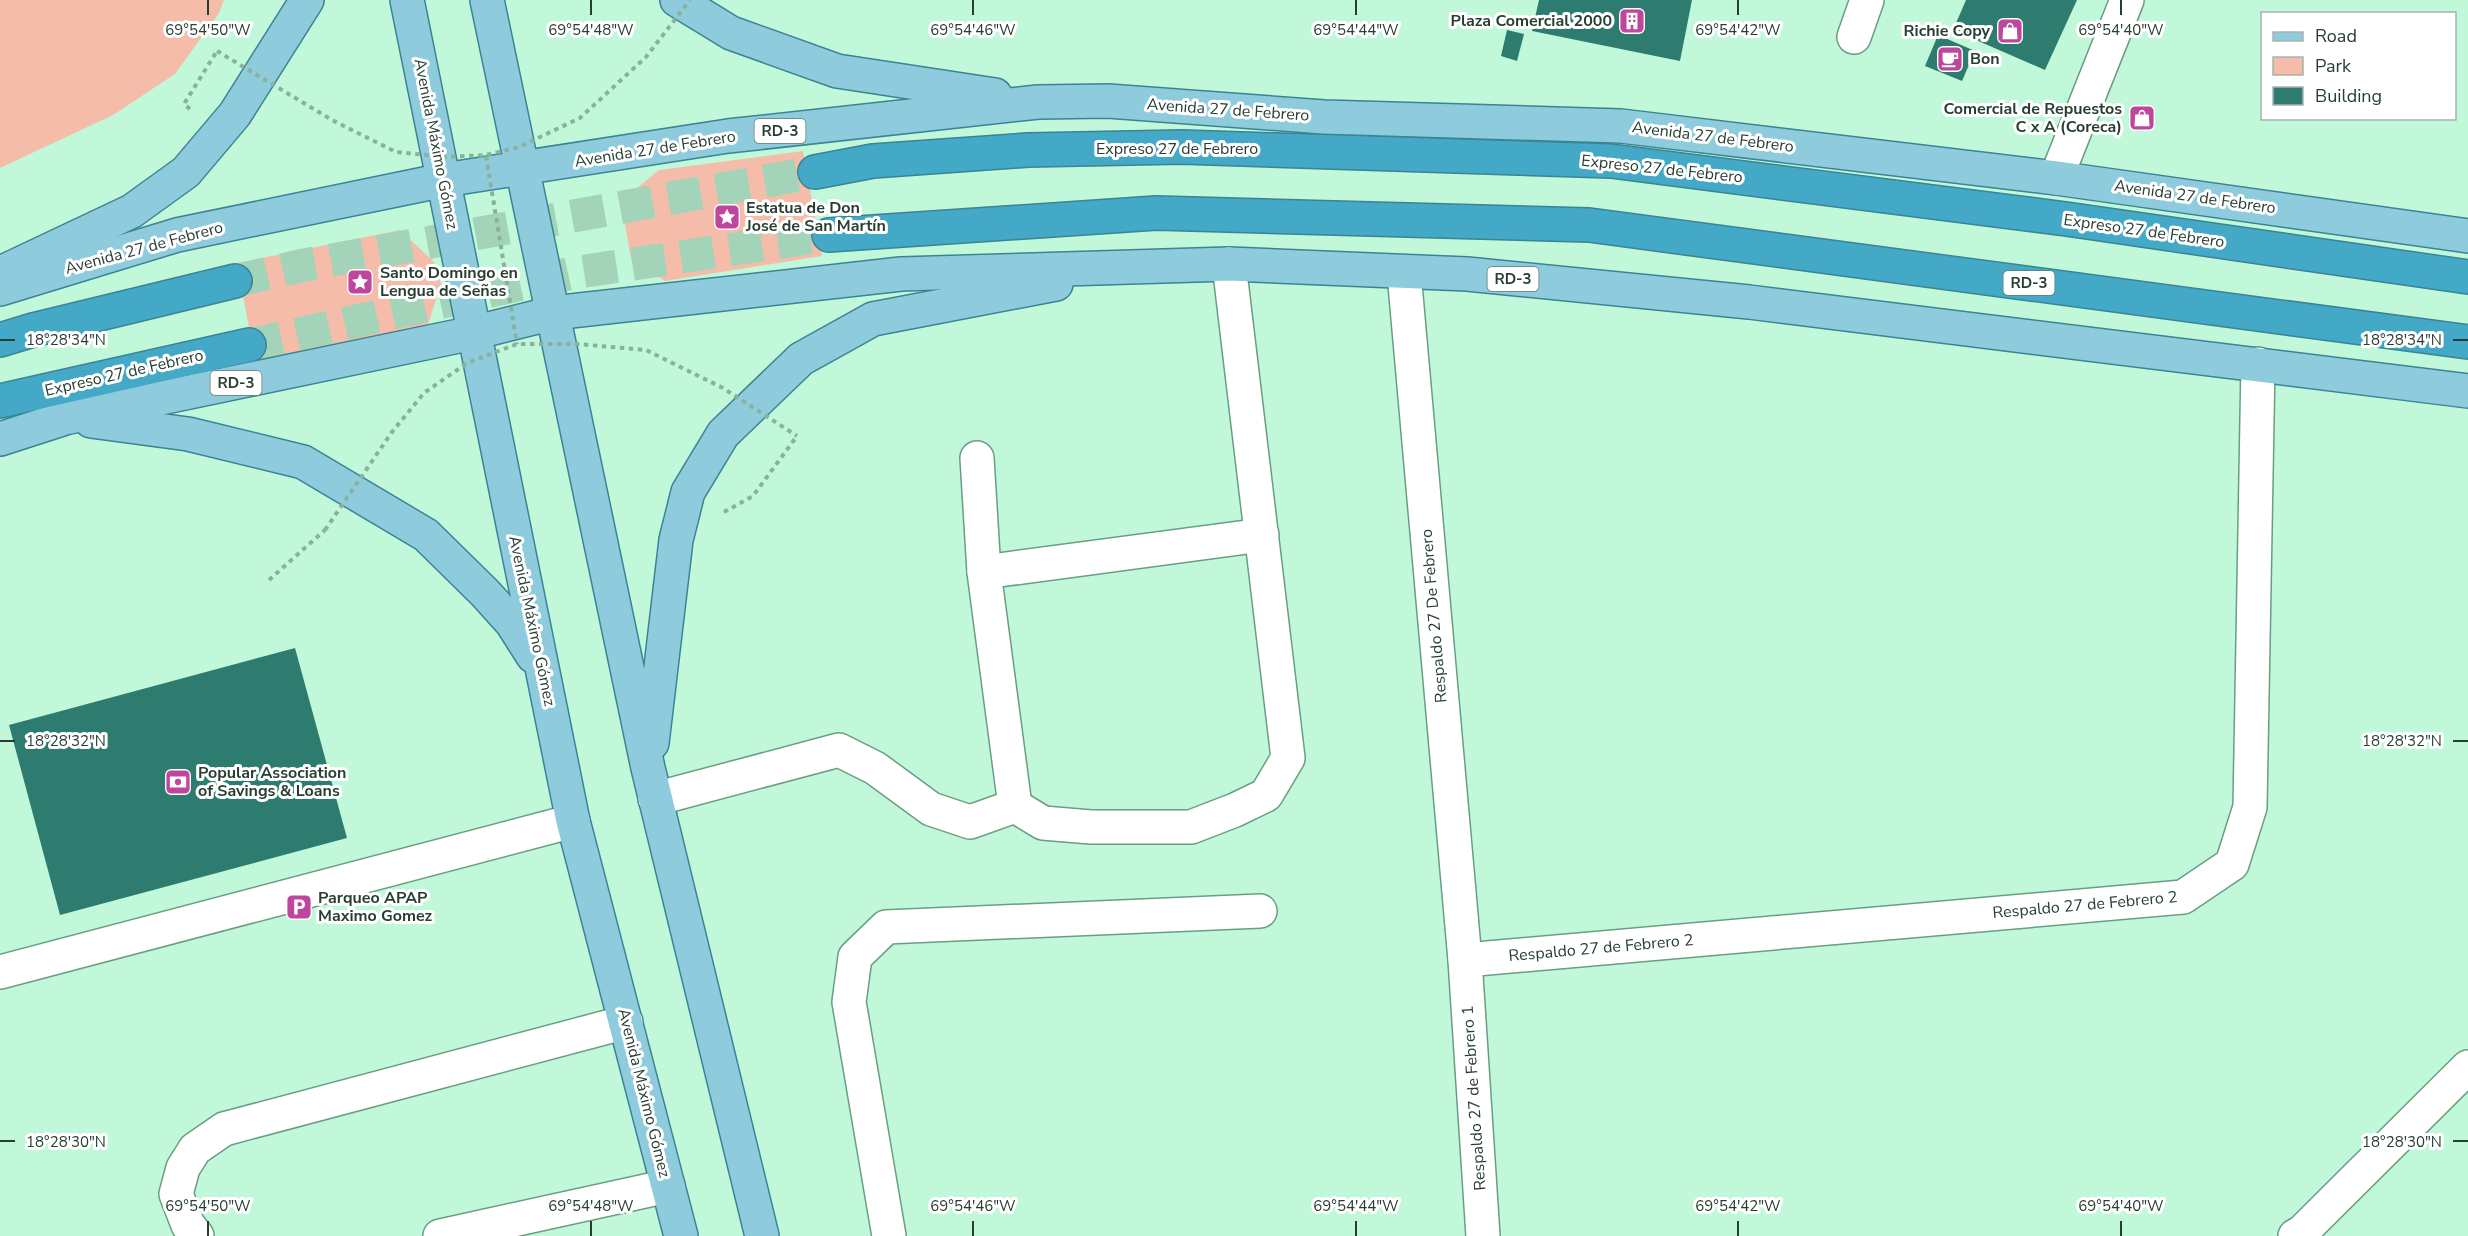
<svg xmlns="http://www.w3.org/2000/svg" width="2468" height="1236" font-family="'Nunito Sans',sans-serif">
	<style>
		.green { fill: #f5bda9 }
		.building { fill: #2e7c6f }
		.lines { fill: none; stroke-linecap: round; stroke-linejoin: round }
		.highway-tunnel { stroke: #a3d3b8; stroke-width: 33; stroke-dasharray: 33 16; stroke-linecap: butt }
		.minor-casing { stroke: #6a9e83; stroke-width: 36 }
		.major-casing { stroke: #3a8493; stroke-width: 36 }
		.highway-casing { stroke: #3a8493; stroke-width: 36 }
		.path { stroke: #88b29b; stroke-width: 4; stroke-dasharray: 4.5 4.5; stroke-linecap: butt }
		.minor { stroke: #fff; stroke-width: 33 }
		.major { stroke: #8ecbdd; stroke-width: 33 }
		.highway { stroke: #43a9c7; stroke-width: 33 }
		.path-bridge { stroke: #88b29b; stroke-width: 4; stroke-dasharray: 4.5 4.5; stroke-linecap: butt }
		.ticks { fill: none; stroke: #283e32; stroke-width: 2 }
		.labels { text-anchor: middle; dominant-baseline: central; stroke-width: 6; stroke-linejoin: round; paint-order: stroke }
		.shield { fill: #fff; stroke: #687870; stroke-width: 1.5 }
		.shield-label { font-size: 15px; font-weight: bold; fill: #283e32 }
		.poi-label { font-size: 16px; font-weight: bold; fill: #283e32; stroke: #fff; text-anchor: start }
		.street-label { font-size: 16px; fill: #283e32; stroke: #fff }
		.ticks-label { font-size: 15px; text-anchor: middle; fill: #283e32; stroke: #fff; stroke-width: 6; stroke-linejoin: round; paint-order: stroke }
	</style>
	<rect width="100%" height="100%" fill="#c2f8da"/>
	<g class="green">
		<polygon points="0,0 224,0 219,13 175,74 113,115 0,168"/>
		<polygon points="803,151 822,256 665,281 631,259 621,201 659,170"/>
		<polygon points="400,230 434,262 441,284 428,325 256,365 237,263"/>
	</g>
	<g class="building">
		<polygon points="1539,0 1692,0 1680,61 1532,31"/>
		<polygon points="1966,0 2077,0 2045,70 1953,30"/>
		<polygon points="1507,30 1524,34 1517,61 1501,56"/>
		<polygon points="1938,35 1975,51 1962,81 1925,66"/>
		<polygon points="295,648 347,838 60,915 9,725"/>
	</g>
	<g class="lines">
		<g class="highway-tunnel">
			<polyline points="235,281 299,266 815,172"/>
			<polyline points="249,345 572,273 829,235"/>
		</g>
		<defs>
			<g id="minor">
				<polyline points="1854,37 1867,0"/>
				<polyline points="2056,178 2127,0"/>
				<polyline points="1404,273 1465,960 1483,1236"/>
				<polyline points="977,458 984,572 1015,806"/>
				<polyline points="984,572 1262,535"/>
				<polyline points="655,799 839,750 875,768 931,809 970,822 1015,806 1043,823 1091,827 1191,827 1235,810 1266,795 1288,758 1229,264"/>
				<polyline points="1465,960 2183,897 2232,864 2250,807 2258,364"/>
				<polyline points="0,972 573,821"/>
				<polyline points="197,1236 188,1225 176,1194 183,1168 195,1149 224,1129 626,1022"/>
				<polyline points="440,1236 668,1186"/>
				<polyline points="889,1236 849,1002 855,957 886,927 1260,911"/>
				<polyline points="2295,1236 2302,1232 2468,1067"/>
			</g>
			<g id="major">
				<polyline points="407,0 573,821 681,1236"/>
				<polyline points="487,0 648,768 762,1236"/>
				<polyline points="677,0 731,33 837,71 995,95"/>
				<polyline points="7,270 132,211 186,172 235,114 307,0"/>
				<polyline points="0,289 177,235 444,180 728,136 1038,102 1108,101 1324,117 1621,126 2056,178 2468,236"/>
				<polyline points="91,421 188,434 303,462 426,535 485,593 512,623 533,656"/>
				<polyline points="0,439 65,418 473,333 553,313 901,274 1229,264 1467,274 1749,302 2468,391"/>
				<polyline points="652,743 676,540 688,492 723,434 801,359 873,319 1056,284"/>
			</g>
			<g id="highway">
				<polyline points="815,172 873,161 1028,150 1182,147 1611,161 2066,219 2468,277"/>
				<polyline points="829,235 1156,213 1589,225 2468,342"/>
				<polyline points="0,340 33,330 235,281"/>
				<polyline points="0,401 249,345"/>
			</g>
		</defs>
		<use href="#minor" class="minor-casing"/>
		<use href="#major" class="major-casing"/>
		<use href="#highway" class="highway-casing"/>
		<g class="path">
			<polyline points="190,109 184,104 217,51"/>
			<polyline points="724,512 753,496 797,436"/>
			<polyline points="269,580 325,530"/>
		</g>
		<use href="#minor" class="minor"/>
		<use href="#major" class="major"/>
		<use href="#highway" class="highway"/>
		<g class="path-bridge">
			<polyline points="217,51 332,120 396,152 447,157 486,155 519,147 580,118 646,57 690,0"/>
			<polyline points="486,156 517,344"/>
			<polyline points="325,530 392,432 424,393 467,363 517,344 577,344 646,350 723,388 797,436"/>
		</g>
	</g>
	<path class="ticks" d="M208,0V15M591,0V15M973,0V15M1356,0V15M1738,0V15M2121,0V15M0,340H15M2453,340H2468M0,741H15M2453,741H2468M0,1141H15M2453,1141H2468M208,1221V1236M591,1221V1236M973,1221V1236M1356,1221V1236M1738,1221V1236M2121,1221V1236"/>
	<defs>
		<symbol id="building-square" viewBox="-11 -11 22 22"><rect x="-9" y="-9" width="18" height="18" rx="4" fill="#be469c" stroke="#fff"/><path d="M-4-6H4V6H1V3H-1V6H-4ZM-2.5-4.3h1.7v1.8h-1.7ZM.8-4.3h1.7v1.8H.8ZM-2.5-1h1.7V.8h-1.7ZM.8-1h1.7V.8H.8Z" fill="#fff"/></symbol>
		<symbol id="shop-square" viewBox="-11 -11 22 22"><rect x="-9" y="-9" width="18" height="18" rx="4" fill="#be469c" stroke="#fff"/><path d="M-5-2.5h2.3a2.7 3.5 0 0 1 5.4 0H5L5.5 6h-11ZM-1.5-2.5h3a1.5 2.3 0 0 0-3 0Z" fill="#fff"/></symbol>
		<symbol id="cafe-square" viewBox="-11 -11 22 22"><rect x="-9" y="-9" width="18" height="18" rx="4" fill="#be469c" stroke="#fff"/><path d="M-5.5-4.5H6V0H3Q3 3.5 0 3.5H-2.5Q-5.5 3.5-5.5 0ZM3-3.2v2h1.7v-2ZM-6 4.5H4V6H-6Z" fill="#fff"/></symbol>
		<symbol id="sight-square" viewBox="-11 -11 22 22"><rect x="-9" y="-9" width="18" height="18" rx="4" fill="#be469c" stroke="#fff"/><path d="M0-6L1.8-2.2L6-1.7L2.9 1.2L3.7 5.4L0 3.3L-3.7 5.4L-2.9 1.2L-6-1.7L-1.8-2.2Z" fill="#fff"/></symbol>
		<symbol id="bank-square" viewBox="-11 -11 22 22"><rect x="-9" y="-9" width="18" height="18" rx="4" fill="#be469c" stroke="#fff"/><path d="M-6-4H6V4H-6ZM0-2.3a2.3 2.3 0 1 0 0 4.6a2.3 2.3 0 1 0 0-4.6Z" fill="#fff"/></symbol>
		<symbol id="parking-square" viewBox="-11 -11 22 22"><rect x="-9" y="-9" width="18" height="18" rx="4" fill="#be469c" stroke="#fff"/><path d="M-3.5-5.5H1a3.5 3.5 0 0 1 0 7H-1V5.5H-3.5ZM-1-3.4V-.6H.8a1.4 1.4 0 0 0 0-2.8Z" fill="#fff"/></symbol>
	</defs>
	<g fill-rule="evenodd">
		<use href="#building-square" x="1617" y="6" width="30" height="30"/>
		<use href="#shop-square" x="1995" y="16" width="30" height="30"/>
		<use href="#cafe-square" x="1935" y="44" width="30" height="30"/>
		<use href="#shop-square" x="2127" y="103" width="30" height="30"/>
		<use href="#sight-square" x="712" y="202" width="30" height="30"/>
		<use href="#sight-square" x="345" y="267" width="30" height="30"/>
		<use href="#bank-square" x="163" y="767" width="30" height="30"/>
		<use href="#parking-square" x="284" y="892" width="30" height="30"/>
	</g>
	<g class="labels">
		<g class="shield">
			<rect x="754.5" y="119" width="51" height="24" rx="4.5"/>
			<rect x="1487.5" y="267" width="51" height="24" rx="4.5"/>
			<rect x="2003.5" y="271" width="51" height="24" rx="4.5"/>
			<rect x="210.5" y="371" width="51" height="24" rx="4.5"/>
		</g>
		<g class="shield-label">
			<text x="780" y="131">RD-3</text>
			<text x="1513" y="279">RD-3</text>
			<text x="2029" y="283">RD-3</text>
			<text x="236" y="383">RD-3</text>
		</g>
		<g class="poi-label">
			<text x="1612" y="21" text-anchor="end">Plaza Comercial 2000</text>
			<text x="1990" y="31" text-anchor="end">Richie Copy</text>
			<text x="1970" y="59">Bon</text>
			<text x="2122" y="109" text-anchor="end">Comercial de Repuestos<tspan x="2122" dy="18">C x A (Coreca)</tspan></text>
			<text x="746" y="208">Estatua de Don<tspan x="746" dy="18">José de San Martín</tspan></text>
			<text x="380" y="273">Santo Domingo en<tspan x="380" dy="18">Lengua de Señas</tspan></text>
			<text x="198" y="773">Popular Association<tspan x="198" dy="18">of Savings &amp; Loans</tspan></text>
			<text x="318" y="898">Parqueo APAP<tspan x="318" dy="18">Maximo Gomez</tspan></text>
		</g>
		<g class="street-label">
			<text transform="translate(1228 110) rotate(4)">Avenida 27 de Febrero</text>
			<text transform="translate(1713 137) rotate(7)">Avenida 27 de Febrero</text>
			<text transform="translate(436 144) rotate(79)">Avenida Máximo Gómez</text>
			<text transform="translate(655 149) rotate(-9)">Avenida 27 de Febrero</text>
			<text x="1177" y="149">Expreso 27 de Febrero</text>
			<text transform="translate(1662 169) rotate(6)">Expreso 27 de Febrero</text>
			<text transform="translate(2195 197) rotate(8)">Avenida 27 de Febrero</text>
			<text transform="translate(2144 231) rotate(8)">Expreso 27 de Febrero</text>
			<text transform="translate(144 248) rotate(-15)">Avenida 27 de Febrero</text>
			<text transform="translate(124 373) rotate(-13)">Expreso 27 de Febrero</text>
			<text transform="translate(1434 616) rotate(-95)">Respaldo 27 De Febrero</text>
			<text transform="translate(532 621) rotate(78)">Avenida Máximo Gómez</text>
			<text transform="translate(2085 905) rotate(-5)">Respaldo 27 de Febrero 2</text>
			<text transform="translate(1601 948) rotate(-5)">Respaldo 27 de Febrero 2</text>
			<text transform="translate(644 1093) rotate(76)">Avenida Máximo Gómez</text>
			<text transform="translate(1474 1098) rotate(-94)">Respaldo 27 de Febrero 1</text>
		</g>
	</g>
	<g class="ticks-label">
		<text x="208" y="35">69°54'50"W</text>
		<text x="591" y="35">69°54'48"W</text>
		<text x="973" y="35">69°54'46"W</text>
		<text x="1356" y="35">69°54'44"W</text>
		<text x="1738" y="35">69°54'42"W</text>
		<text x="2121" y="35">69°54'40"W</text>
		<text x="66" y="345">18°28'34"N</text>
		<text x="2402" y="345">18°28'34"N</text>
		<text x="66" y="746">18°28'32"N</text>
		<text x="2402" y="746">18°28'32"N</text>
		<text x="66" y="1147">18°28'30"N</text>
		<text x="2402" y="1147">18°28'30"N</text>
		<text x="208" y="1211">69°54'50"W</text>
		<text x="591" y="1211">69°54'48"W</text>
		<text x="973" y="1211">69°54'46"W</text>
		<text x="1356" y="1211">69°54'44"W</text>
		<text x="1738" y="1211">69°54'42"W</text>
		<text x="2121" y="1211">69°54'40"W</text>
	</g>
	<rect x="2261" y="12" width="195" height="108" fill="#ffffff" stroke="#a9b2ad" stroke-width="1.5"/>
	<rect x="2273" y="32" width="30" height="9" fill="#8ecbdd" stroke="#a9b2ad" stroke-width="1.5"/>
	<text x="2315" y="42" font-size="18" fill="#283e32">Road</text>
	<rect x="2273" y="57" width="30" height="18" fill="#f5bda9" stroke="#a9b2ad" stroke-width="1.5"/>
	<text x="2315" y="72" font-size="18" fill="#283e32">Park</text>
	<rect x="2273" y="87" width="30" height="18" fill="#2e7c6f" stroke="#a9b2ad" stroke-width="1.5"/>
	<text x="2315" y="102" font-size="18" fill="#283e32">Building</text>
</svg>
